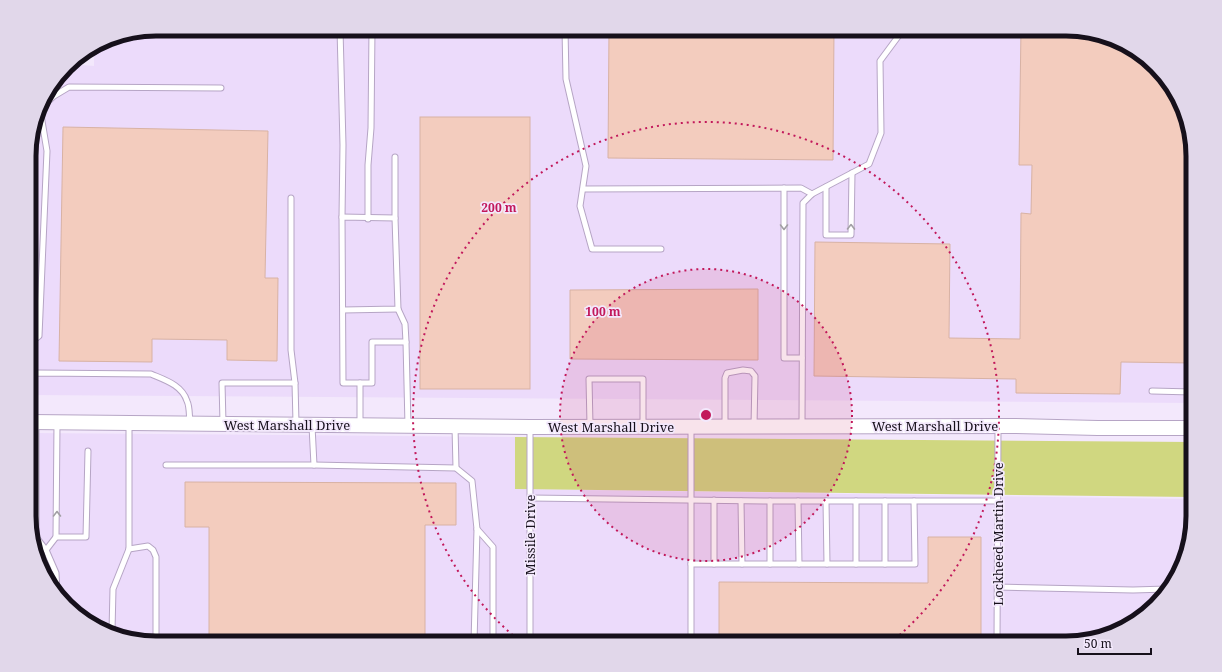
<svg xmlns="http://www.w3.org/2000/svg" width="1222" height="672" font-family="'Noto Serif',serif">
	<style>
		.built { fill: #ecdbfb }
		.green { fill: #d0d780 }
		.building { fill: #f3ccbe; stroke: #d8b2a4 }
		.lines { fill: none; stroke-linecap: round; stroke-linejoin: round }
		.service-casing { stroke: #b6a5c5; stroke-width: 7 }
		.secondary-casing { stroke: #b6a5c5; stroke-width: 16 }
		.service { stroke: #fff; stroke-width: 5 }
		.secondary { stroke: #fff; stroke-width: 14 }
		.oneway { stroke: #a29fa4 }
		.ring { fill: none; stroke: #c2185b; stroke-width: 2; stroke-dasharray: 2 4 }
		.labels { text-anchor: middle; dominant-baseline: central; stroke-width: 3.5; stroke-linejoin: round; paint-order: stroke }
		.street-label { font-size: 13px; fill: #16101b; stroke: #f3e8fc }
		.rim { fill: none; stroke: #16101b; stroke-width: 5 }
		.centre { fill: #c2185b; stroke: #f3e8fc; stroke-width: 2 }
		.ring-label { font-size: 12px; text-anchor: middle; font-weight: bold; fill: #c2185b; stroke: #f3e8fc; stroke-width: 3.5; stroke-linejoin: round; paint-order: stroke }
	</style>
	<rect width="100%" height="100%" fill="#f3e8fc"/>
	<g class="built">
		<polygon points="156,29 1066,29 1129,46 1172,86 1193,147 1193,403 30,395 30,140 42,100 69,64 94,66 94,47 108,39"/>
		<polygon points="30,433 515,437 515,489 1193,499 1193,524 1176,579 1136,622 1074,643 156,643 93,626 51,587 30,532"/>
	</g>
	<polygon class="green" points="515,437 1193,442 1193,497 515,489"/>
	<g class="building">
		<polygon points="609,29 834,29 833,160 608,158"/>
		<polygon points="1021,29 1066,29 1129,46 1172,86 1193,147 1193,363 1121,362 1120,394 1016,393 1016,379 814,376 815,242 950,244 949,338 1020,339 1021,213 1031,214 1032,165 1019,165"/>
		<rect x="420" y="117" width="110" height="272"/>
		<polygon points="63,127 268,131 265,278 278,278 277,361 227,360 227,340 152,339 152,362 59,361"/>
		<polygon points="758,289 758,360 570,359 570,290"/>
		<polygon points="185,482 456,483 456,525 425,525 425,643 209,643 209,527 185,527"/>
		<polygon points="928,537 981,537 981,643 719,643 719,582 928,583"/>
	</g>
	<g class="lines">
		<defs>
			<g id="service">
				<polyline points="340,29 343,145 342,217"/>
				<polyline points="565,29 566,79 586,166 580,206 592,249 661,249"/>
				<polyline points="893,29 900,34"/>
				<polyline points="39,112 40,109 54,96 69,87 221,88"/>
				<polyline points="395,157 395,218"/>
				<polyline points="826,187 826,235 851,235 852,173"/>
				<polyline points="784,188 784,358 802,358"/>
				<polyline points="583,189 801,188 812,194"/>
				<polyline points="291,198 291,350 295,383"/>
				<polyline points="368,219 368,165 371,128 372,29"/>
				<polyline points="398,309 405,324 406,342"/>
				<polyline points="343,310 398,309 395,218 342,217 343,383 360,383 360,424"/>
				<polyline points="30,343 39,336 47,151 40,109"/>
				<path d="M30,374L37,373L151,374C165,380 182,385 187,401C190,407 189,416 190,423"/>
				<polyline points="360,383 372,383 372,342 406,342 408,426"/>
				<polyline points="1152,391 1193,392"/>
				<polyline points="223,423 222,383 295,383 296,423"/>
				<polyline points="36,424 36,537 46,550 56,573 57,593"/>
				<polyline points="590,425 589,379 643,379 643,426"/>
				<polyline points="802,425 803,203 812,194 869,164 881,133 880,61 900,34 905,29"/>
				<polyline points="312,426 314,465"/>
				<polyline points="725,426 725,378 727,373 743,370 751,371 755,376 754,426"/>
				<polyline points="455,427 456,468"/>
				<polyline points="530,428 530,643"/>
				<polyline points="691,428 691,643"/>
				<polyline points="166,465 314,465 456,468 472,481 477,529 474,643"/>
				<polyline points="530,498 770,501 998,501"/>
				<polyline points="741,501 742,564"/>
				<polyline points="798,501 799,564"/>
				<polyline points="826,501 827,564"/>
				<polyline points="885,501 885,564 915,564 914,501"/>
				<polyline points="477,529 493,547 493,643"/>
				<polyline points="56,537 86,537 88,451"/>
				<polyline points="129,549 148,546 153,550 156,557 156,643"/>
				<polyline points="46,550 56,537 57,423"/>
				<polyline points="691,564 856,564 856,501"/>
				<polyline points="714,564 714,500"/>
				<polyline points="770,564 770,501"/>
				<polyline points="856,564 885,564"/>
				<polyline points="998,587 1133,590 1167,589"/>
				<polyline points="112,631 113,589 129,549 129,423"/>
				<polyline points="997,643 998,427"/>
			</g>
			<polyline id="secondary" points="30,422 530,427 1015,426 1098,428 1193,428"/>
		</defs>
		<use href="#service" class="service-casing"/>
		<use href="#secondary" class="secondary-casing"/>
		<use href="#service" class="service"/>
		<use href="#secondary" class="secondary"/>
	</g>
	<defs><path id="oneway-chevron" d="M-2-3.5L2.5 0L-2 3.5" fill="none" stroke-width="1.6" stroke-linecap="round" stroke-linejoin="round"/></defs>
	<g class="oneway">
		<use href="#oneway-chevron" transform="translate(784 227) rotate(90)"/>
		<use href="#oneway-chevron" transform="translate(851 227) rotate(-89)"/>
		<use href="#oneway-chevron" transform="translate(57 514) rotate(-90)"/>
	</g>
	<circle cx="706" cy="415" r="146" fill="#c2185b" fill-opacity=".12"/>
	<g class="ring">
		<circle cx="706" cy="415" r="146"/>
		<path d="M522 643A293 293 0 1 1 890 643"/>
	</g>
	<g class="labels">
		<g class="street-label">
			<text x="287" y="425">West Marshall Drive</text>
			<text x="935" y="426">West Marshall Drive</text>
			<text x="611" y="427">West Marshall Drive</text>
			<text transform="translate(998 534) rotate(-90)">Lockheed Martin Drive</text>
			<text transform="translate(530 535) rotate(-90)">Missile Drive</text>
		</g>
	</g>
	<path d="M0 0H1222V672H0ZM156 36H1066A120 120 0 0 1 1186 156V516A120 120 0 0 1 1066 636H156A120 120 0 0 1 36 516V156A120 120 0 0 1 156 36Z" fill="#e1d7ea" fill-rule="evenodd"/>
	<path class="rim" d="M156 36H1066A120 120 0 0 1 1186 156V516A120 120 0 0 1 1066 636H156A120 120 0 0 1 36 516V156A120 120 0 0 1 156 36Z"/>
	<circle cx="706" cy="415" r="6" class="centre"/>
	<g class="ring-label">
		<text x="499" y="212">200 m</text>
		<text x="603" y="316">100 m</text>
	</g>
	<path d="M1078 648v6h73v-6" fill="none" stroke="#16101b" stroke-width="2"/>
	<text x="1084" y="648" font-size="12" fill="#16101b" stroke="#f3e8fc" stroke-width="3" paint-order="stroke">50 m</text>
</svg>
